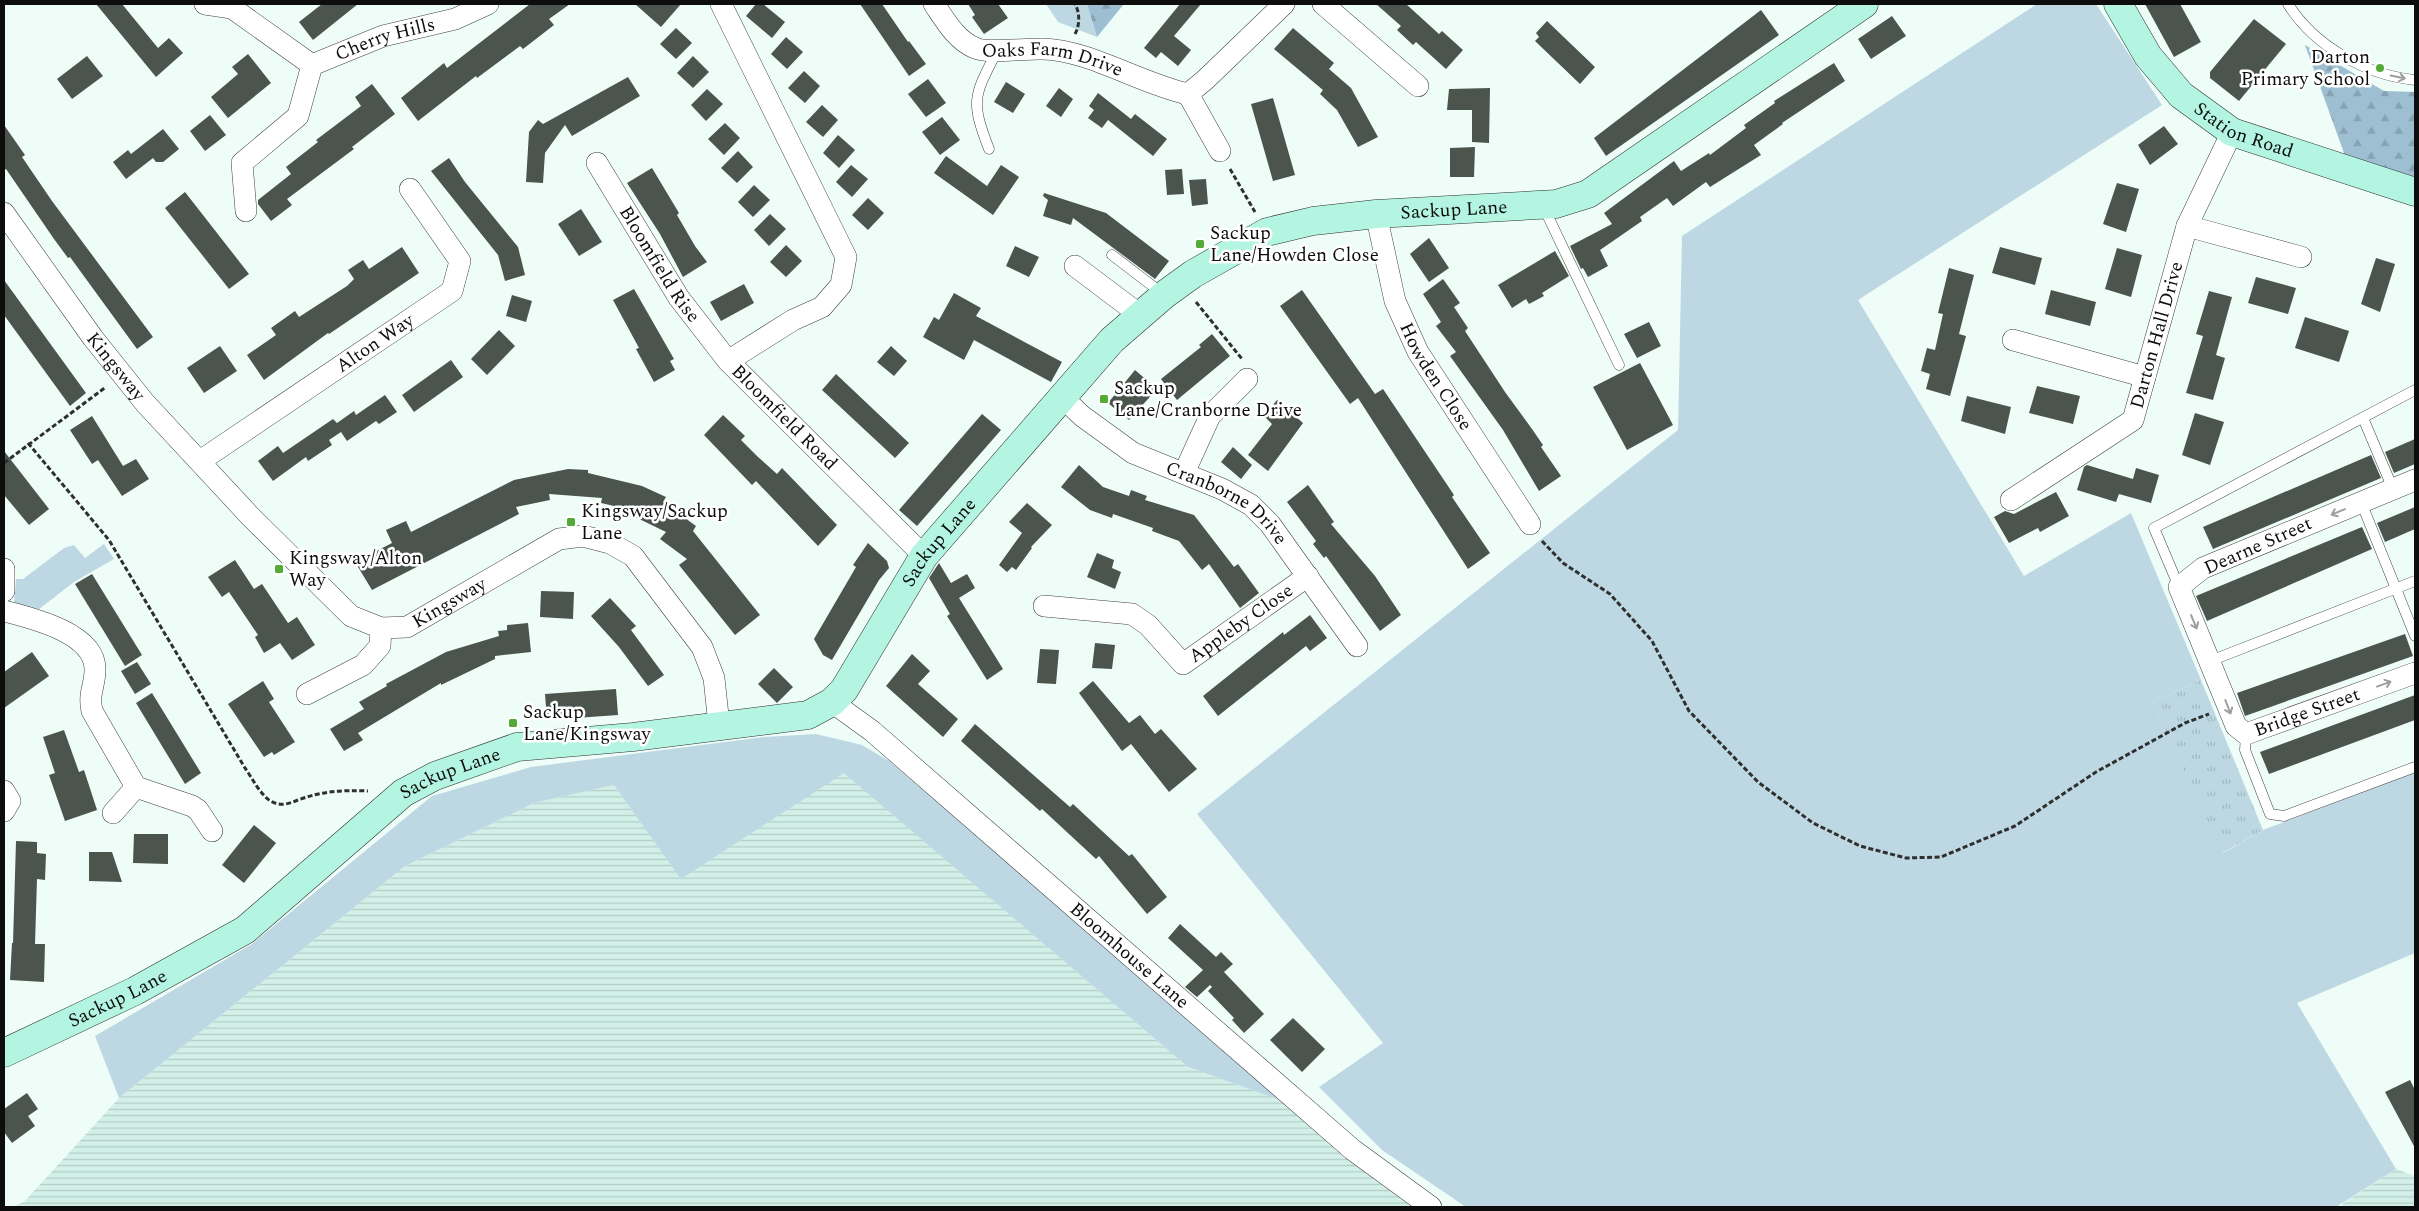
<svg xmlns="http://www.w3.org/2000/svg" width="2419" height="1211" font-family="Spectral,serif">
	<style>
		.farmland { fill: url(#farmland-rules) }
		.grass { fill: #bdd8e3 }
		.forest { fill: url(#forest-firs) }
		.park { fill: url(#park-tufts) }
		.building { fill: #4b544d }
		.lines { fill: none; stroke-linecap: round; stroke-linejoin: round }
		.lane-casing { stroke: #404040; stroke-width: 11 }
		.street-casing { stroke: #404040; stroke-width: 22 }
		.secondary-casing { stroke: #2f2f2f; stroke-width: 29 }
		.path { stroke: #2f2f2f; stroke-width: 3; stroke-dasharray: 5 2.5; stroke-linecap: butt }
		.lane { stroke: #fff; stroke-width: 10 }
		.street { stroke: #fff; stroke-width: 21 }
		.secondary { stroke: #b3f5e1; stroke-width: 28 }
		.oneway { stroke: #9e9e9e }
		.poi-dot { fill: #53ab37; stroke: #fff; stroke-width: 2 }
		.labels { text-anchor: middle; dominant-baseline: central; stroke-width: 5; stroke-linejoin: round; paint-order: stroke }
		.street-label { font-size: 19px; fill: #0d0d0d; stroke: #fff }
		.poi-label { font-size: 19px; fill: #0d0d0d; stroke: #fff; text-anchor: start }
	</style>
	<defs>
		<pattern id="farmland-rules" width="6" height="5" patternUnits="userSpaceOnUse" patternTransform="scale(1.25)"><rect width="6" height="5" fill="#d2f0e8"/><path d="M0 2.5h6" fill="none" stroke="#b3cdc6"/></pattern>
		<pattern id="forest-firs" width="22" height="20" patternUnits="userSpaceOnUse" patternTransform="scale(1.25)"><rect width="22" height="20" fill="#9ebfd2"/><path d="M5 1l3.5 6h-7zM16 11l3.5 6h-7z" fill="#87a3b3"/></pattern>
		<pattern id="park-tufts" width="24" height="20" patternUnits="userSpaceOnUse" patternTransform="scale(1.25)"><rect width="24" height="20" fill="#bdd8e3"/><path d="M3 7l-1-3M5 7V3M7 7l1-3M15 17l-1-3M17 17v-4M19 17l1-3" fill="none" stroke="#a1b8c2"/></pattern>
	</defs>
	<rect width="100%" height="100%" fill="#effdf8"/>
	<g class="farmland">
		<polygon points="844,772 1188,1067 1291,1104 1413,1207 13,1207 25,1201 119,1098 405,866 534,803 614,785 682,878"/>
		<polygon points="2396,1169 2415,1176 2415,1207 2342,1207 2342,1204"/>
	</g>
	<g class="grass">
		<polygon points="1046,4 1087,4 1097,37 1058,22"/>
		<polygon points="2037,4 2096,4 2162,105 1858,300 2024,576 2131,513 2201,680 2152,702 2223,853 2263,830 2415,772 2415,953 2297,1003 2396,1169 2336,1207 1466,1207 1382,1150 1319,1087 1383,1043 1197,814 1678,430 1682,236"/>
		<polygon points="104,544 114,559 74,582 34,613 14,604 16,579 23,579 64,548 74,545 85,558"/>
		<polygon points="816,734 862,745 889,761 1291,1104 1188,1067 844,773 681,879 614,785 534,803 405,866 119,1098 95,1036 252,944 432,796 531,767 764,737"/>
	</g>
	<g class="forest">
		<polygon points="1087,4 1124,4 1097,37"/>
		<polygon points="2305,45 2384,91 2415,92 2415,186 2348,164"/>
	</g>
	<polygon class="park" points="2201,680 2263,830 2222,853 2152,702"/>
	<g class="building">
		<polygon points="96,4 122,4 158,48 169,38 183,53 156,77"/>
		<polygon points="322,4 358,4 313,40 299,22"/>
		<polygon points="530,4 570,4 549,19 554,25 523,49 520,46 477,78 476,76 418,121 401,98 444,63 447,68"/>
		<polygon points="635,4 681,4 661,27"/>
		<polygon points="756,4 763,4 785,22 772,38 746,16"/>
		<polygon points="860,4 882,4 908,42 909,41 926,64 909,76"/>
		<polygon points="968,4 998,4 1008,18 984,34 972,17 975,15"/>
		<polygon points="1180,4 1201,4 1174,36 1191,50 1178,66 1161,52 1156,58 1144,48"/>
		<polygon points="1376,4 1406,4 1439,34 1442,31 1463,50 1446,69 1416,42 1413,45 1397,30 1401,26"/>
		<polygon points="2145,4 2180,4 2201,42 2174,57"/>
		<polygon points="1761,10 1779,35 1606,156 1594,138"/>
		<polygon points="1892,16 1906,36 1871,59 1858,39"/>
		<polygon points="2254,19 2286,44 2239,101 2210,78 2210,72"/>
		<polygon points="1547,21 1595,67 1580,84 1535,41 1539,37 1536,33"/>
		<polygon points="676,28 692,43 676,59 660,44"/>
		<polygon points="1293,28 1334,63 1329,69 1351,88 1378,137 1358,147 1337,110 1320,94 1323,90 1274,49"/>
		<polygon points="786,37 803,52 787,69 771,54"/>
		<polygon points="248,54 271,83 228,118 211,97 238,74 232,67"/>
		<polygon points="87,56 103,76 72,99 57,79"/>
		<polygon points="693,56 709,72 693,88 677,73"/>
		<polygon points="1834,63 1845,81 1782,123 1783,124 1754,145 1761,155 1710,187 1706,182 1673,206 1667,198 1640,217 1642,221 1600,250 1608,266 1588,277 1583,268 1581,269 1570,246 1612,224 1604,213 1674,161 1681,171 1709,153 1710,155 1746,128 1744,125 1775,103 1774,101"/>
		<polygon points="804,71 820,86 805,103 788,88"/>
		<polygon points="628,77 640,96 572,136 565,125 545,153 543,183 526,182 529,132 538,120 543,124"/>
		<polygon points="928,79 946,103 926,117 908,94"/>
		<polygon points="1006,82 1025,94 1013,113 994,102"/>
		<polygon points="372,84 395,114 352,147 354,149 287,199 292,205 271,221 258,204 258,200 291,174 286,167 318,142 316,140 361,106 355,97"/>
		<polygon points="1059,88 1073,99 1061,117 1046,106"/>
		<polygon points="1490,88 1489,143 1472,142 1472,110 1447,110 1449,89"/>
		<polygon points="707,89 723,104 706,121 691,105"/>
		<polygon points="1098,93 1131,119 1135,114 1167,139 1153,156 1108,120 1102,128 1088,118 1094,110 1089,106"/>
		<polygon points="1273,98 1295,175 1273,181 1251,104"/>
		<polygon points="822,105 838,120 823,137 806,122"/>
		<polygon points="210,115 226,135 205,151 190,131"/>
		<polygon points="942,117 960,140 940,155 922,132"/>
		<polygon points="725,123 740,138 724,155 708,139"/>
		<polygon points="4,125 25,155 22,157 52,201 153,337 137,349 70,257 68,258 54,239 6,169 4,170"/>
		<polygon points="2164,126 2178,144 2150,165 2138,145"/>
		<polygon points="163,129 179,149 163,162 156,162 153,158 126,179 113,162 128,150 131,154"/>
		<polygon points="838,135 855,150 839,168 823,153"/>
		<polygon points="1475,147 1474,177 1450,177 1450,148"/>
		<polygon points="738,151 753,167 737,183 721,168"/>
		<polygon points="946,156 987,186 1001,165 1019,177 993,215 934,173"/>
		<polygon points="449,158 465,182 518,247 525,275 505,281 498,255 431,171"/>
		<polygon points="851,165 868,179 852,197 836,182"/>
		<polygon points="652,168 679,213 677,215 695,246 707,262 683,277 660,234 627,183"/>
		<polygon points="1182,169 1184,194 1167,195 1165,170"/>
		<polygon points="1206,179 1208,204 1192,206 1189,180"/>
		<polygon points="2117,183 2139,189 2126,232 2103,224"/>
		<polygon points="754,185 770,200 753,217 738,202"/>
		<polygon points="185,192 249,274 229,289 165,208"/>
		<polygon points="1044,193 1106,213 1169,261 1155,279 1073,218 1071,225 1043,216 1048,200 1043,196"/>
		<polygon points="868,198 884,213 868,230 852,215"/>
		<polygon points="581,209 602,242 579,256 558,224"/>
		<polygon points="770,214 786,229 769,246 754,230"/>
		<polygon points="1429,238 1449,268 1429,282 1410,254"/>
		<polygon points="786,245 802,261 786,277 770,262"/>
		<polygon points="1015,246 1039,257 1029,277 1006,266"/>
		<polygon points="402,247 419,273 329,334 328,333 264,380 247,355 276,335 271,328 295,311 299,317 347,286 354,279 348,270 363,260 369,269"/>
		<polygon points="2000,247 2042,258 2035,285 1992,273"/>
		<polygon points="2117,248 2142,255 2131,297 2105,289"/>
		<polygon points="1555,251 1569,276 1542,293 1544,296 1529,304 1526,299 1512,308 1498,285"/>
		<polygon points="2376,258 2395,264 2380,312 2361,304"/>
		<polygon points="1949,268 1974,275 1959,334 1966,336 1950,396 1926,389 1930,374 1921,371 1927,348 1935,350 1943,314 1938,313"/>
		<polygon points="2256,277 2296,288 2288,314 2248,303"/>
		<polygon points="1443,279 1460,303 1454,307 1468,328 1465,331 1505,392 1532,429 1543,445 1541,447 1561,476 1539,491 1503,430 1450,356 1456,352 1436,326 1441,322 1423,294"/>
		<polygon points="4,280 86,393 70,406 4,315"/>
		<polygon points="744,284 754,303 721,321 710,302"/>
		<polygon points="634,289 674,359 670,361 675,370 654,382 636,349 639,348 613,300"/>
		<polygon points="1302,290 1375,394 1383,389 1454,495 1452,497 1490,553 1468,569 1358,398 1350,404 1280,306"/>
		<polygon points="2051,290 2096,302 2090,326 2045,314"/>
		<polygon points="2209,291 2232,297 2216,355 2225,358 2213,400 2186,393 2203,336 2196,334"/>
		<polygon points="954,293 981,308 976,316 1062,362 1051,382 974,340 964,360 923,337 934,317 939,320"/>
		<polygon points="512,295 532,301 526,322 506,316"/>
		<polygon points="2305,317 2349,331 2339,362 2295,348"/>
		<polygon points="1649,322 1661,346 1637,358 1624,334"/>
		<polygon points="499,330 515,346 487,375 471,359"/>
		<polygon points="1212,334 1230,356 1177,400 1161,379 1201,347 1199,345"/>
		<polygon points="220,346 237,371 204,393 187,368"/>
		<polygon points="891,346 907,361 894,376 877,362"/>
		<polygon points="451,360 463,377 414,412 402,395"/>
		<polygon points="1640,363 1673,425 1627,450 1593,387"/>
		<polygon points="1135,370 1157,389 1129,420 1108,403"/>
		<polygon points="836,374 909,443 895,458 822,390"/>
		<polygon points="2037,386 2080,396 2073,424 2029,413"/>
		<polygon points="385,395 397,412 379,424 376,421 347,441 341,432 329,440 332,445 308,461 306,457 273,481 258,461 278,446 283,453 333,419 337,423 354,411 356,415"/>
		<polygon points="1967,396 2011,407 2005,434 1961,421"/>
		<polygon points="1277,400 1303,423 1268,471 1248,455 1272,424 1264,416"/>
		<polygon points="2195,413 2224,422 2210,465 2182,455"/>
		<polygon points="982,414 1001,430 917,526 899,510"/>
		<polygon points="723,415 745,436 741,440 758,457 777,474 782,468 837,525 818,546 756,481 752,485 704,435"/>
		<polygon points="92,416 123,466 136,459 149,479 122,496 98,460 92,464 70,430"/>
		<polygon points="2415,439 2415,464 2394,473 2385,452"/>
		<polygon points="1233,447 1252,465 1241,479 1221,462"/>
		<polygon points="4,451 49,509 29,525 4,495"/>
		<polygon points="2371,455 2381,478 2213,549 2203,527"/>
		<polygon points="1079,465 1103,487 1129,496 1131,490 1147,496 1145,500 1194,515 1234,567 1238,564 1259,593 1240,608 1209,564 1202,570 1179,541 1152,531 1153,528 1113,514 1112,518 1090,510 1061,487"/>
		<polygon points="2087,465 2133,479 2136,468 2159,475 2151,503 2119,494 2116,502 2077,490 2084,467"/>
		<polygon points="568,469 588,470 588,473 642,486 666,497 663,502 696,526 693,531 760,615 735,635 679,565 687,559 660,539 666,532 633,516 636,511 601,503 602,498 549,494 550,500 516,507 519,514 372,590 355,562 392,543 386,530 406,521 411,532 514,480"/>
		<polygon points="1308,485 1334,522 1331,524 1375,576 1401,615 1380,631 1326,556 1324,558 1313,544 1316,541 1287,502"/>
		<polygon points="2056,492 2069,516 2040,532 2038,528 2009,543 1994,517 2005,511 2014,514"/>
		<polygon points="1027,503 1052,525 1031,547 1032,548 1016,570 1012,567 1007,572 999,565 1022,533 1009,522"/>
		<polygon points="2415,507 2415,529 2385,542 2377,523"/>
		<polygon points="2362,527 2372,549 2207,621 2196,596"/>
		<polygon points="868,543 887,561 889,568 879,580 832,660 823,655 814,639 856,567 853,565"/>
		<polygon points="1097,553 1114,560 1112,568 1121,572 1115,589 1087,577"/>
		<polygon points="235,560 254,589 262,584 288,623 297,617 315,645 292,660 280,643 264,653 255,637 258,635 229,592 222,597 208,577"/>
		<polygon points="939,563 951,583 967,574 975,588 959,598 1003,669 987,680 947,616 950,614 929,578"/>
		<polygon points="92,574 142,655 125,666 75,584"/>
		<polygon points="541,591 574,592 573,619 540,617"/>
		<polygon points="610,598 636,626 631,630 664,675 648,686 619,647 591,616"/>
		<polygon points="1310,615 1327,638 1310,651 1306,646 1218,716 1203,696 1283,632 1284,635"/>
		<polygon points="528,623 531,652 495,656 495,659 441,685 441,683 358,733 363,740 344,751 330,729 364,709 359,702 387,686 386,684 446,652 499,636 498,631 507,630 507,625"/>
		<polygon points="2405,634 2413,656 2245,716 2237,693"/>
		<polygon points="1095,643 1115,645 1112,669 1092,668"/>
		<polygon points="1040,649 1059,650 1056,684 1037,683"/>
		<polygon points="32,652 49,676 4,708 4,672"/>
		<polygon points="912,654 930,671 918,684 958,719 943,737 886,686"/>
		<polygon points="137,662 151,684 135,694 121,671"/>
		<polygon points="774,668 793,687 777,703 758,684"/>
		<polygon points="263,681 274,699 269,702 295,742 274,755 272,752 264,757 228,704"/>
		<polygon points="1093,681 1129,723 1140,715 1155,734 1161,729 1197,769 1169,792 1131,744 1122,751 1079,693"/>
		<polygon points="616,689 618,715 547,720 545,694"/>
		<polygon points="152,693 201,773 185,784 136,703"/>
		<polygon points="2415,695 2415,720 2269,774 2260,752"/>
		<polygon points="975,724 1070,807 1073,804 1129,856 1132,854 1167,897 1147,914 1099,856 1096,859 1042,809 1040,811 961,741"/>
		<polygon points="64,730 79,772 84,770 97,810 65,821 49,775 55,773 43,737"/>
		<polygon points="254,825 276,843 244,883 222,865"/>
		<polygon points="134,834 168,834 168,864 133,863"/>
		<polygon points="16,841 37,842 37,853 46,854 45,880 37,879 35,944 45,944 44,982 10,980 12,943 13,943"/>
		<polygon points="89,852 112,852 122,882 89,881"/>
		<polygon points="1180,924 1216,957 1221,952 1233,964 1224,972 1264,1014 1244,1033 1232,1020 1234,1018 1208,991 1212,987 1210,985 1197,997 1185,987 1203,970 1168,938"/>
		<polygon points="1293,1018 1325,1049 1302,1072 1270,1040"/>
		<polygon points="2410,1080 2415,1090 2415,1148 2385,1092"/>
		<polygon points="27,1093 38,1109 28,1116 35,1126 12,1143 4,1132 4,1109"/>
	</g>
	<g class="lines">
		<defs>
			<g id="lane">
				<path d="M2288,4C2314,46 2366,75 2415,80"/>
				<path d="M989,149C970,100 974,96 997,51"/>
				<polyline points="1544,208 1619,365"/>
				<polyline points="1112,255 1163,294"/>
				<polyline points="2363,418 2393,489"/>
				<polyline points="2361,502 2415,636"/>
				<polyline points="2179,587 2154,528 2415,390"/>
				<polyline points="2210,661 2415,581"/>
				<polyline points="2246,734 2245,750 2270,814 2284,816 2415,767"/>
			</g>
			<g id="street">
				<polyline points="205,4 232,8 312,65"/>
				<path id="s1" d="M721,4L846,257L841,285L822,307L793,320L728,361L924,556"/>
				<path id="s2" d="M934,4C945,20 956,40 975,48C988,54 1027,48 1043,49C1089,50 1141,84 1188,94L1205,80L1284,4"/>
				<polyline points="1323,4 1418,86"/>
				<polyline points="1188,94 1220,151"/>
				<path id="s3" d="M597,163L679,298L728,361"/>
				<path id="s4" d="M246,211L242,163L298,116L312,65L383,36L455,19L488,4"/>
				<path id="s5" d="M4,213L93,338L145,403L250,516L351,616L381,628L407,627L559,539L583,536L610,543L633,556L702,647L714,678L719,725"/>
				<path id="s6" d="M1376,214L1395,301L1418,352L1530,524"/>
				<polyline points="2187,226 2301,257"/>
				<polyline points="1075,266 1140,315"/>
				<polyline points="2013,340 2145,377"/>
				<path id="s7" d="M1062,397L1082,416L1133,453L1222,489L1251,505L1270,524L1357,646"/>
				<path id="s8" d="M200,461L452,291L460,261L410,189"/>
				<polyline points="1184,473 1210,416 1247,379"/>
				<path id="s9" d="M2415,480L2203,568L2179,587L2236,726L2246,734L2415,673"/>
				<path id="s10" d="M2011,500L2133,420L2187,226L2232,132"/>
				<polyline points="4,569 4,591"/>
				<path id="s11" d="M1044,606L1132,614L1148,625L1183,664L1308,576"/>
				<path d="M4,611C31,618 96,633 95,670C95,686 88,693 92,711L136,787L113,813"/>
				<polyline points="307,694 363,665 380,646 381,628"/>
				<path id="s12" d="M832,702L872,731L1353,1150L1431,1207"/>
				<polyline points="136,787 192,806 198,810 212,831"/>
				<polyline points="4,791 10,801 4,811"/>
			</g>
			<g id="secondary">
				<path id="s13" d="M2118,4L2148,56L2181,95L2232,132L2415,192"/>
				<path id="s14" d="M4,1053L135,991L245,930L403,793L435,776L517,747L633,737L808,715L832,702L844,690L924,556L1112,340L1164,295L1193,274L1267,232L1313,221L1376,214L1556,204L1588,194L1864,4"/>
			</g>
		</defs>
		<use href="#lane" class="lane-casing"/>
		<use href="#street" class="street-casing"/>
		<use href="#secondary" class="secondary-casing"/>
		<g class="path">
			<path d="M1075,34C1080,25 1080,13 1075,4"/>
			<polyline points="1230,169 1255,212"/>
			<polyline points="1196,302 1242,359"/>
			<path d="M28,443L109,540L245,768C253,779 262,799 275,803C283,806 291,803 298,800C322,791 342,790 368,791"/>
			<polyline points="4,463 106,387"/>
			<polyline points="1542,541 1563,563 1610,594 1652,641 1689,711 1758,782 1813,823 1860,846 1906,858 1941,857 2015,826 2096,772 2185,723 2209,714"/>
		</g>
		<use href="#lane" class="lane"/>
		<use href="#street" class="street"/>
		<use href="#secondary" class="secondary"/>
	</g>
	<defs><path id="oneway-shaft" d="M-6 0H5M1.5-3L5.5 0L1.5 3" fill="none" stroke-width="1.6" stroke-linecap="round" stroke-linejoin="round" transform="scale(1.25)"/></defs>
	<g class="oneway">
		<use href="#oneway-shaft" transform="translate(2398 77) rotate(12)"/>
		<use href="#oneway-shaft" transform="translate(2338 512) rotate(157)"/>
		<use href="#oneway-shaft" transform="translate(2194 622) rotate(67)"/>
		<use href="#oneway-shaft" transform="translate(2384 684) rotate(-20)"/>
		<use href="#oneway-shaft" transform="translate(2228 707) rotate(69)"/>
	</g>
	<g class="poi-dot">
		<circle cx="2380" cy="68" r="5"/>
		<rect x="1195" y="239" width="10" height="10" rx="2.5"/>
		<rect x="1099" y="394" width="10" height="10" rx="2.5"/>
		<rect x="566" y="517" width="10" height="10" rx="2.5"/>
		<rect x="274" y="564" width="10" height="10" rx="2.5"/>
		<rect x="508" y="718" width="10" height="10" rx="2.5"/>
	</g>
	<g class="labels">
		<g class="street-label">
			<text stroke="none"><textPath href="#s4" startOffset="252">Cherry Hills</textPath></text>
			<text stroke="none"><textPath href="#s2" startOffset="140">Oaks Farm Drive</textPath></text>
			<text stroke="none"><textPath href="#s13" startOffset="184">Station Road</textPath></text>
			<text stroke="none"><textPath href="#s14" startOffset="1761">Sackup Lane</textPath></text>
			<text stroke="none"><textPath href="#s3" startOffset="119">Bloomfield Rise</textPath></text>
			<text stroke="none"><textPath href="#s10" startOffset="234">Darton Hall Drive</textPath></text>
			<text stroke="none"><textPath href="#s8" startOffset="211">Alton Way</textPath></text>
			<text stroke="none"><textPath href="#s5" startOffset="190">Kingsway</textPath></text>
			<text stroke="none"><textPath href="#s6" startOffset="175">Howden Close</textPath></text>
			<text stroke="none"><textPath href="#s1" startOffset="528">Bloomfield Road</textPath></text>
			<text stroke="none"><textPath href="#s7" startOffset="198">Cranborne Drive</textPath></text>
			<text stroke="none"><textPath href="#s14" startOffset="1116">Sackup Lane</textPath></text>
			<text transform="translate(2258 546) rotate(-24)">Dearne Street</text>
			<text stroke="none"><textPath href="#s5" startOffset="640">Kingsway</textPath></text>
			<text stroke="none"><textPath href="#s11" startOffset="231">Appleby Close</textPath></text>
			<text stroke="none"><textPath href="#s9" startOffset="488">Bridge Street</textPath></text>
			<text stroke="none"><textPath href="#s14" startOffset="531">Sackup Lane</textPath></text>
			<text stroke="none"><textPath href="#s12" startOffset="391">Bloomhouse Lane</textPath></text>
			<text stroke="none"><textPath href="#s14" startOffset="126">Sackup Lane</textPath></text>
		</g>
		<g class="poi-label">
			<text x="2370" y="57" text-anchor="end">Darton<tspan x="2370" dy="22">Primary School</tspan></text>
			<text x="1210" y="233">Sackup<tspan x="1210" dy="22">Lane/Howden Close</tspan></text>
			<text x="1114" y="388">Sackup<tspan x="1114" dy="22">Lane/Cranborne Drive</tspan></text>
			<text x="581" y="511">Kingsway/Sackup<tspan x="581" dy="22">Lane</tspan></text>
			<text x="289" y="558">Kingsway/Alton<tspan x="289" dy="22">Way</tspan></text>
			<text x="523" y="712">Sackup<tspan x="523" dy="22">Lane/Kingsway</tspan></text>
		</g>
	</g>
	<rect width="2419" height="1211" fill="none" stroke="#0d0d0d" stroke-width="10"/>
</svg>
